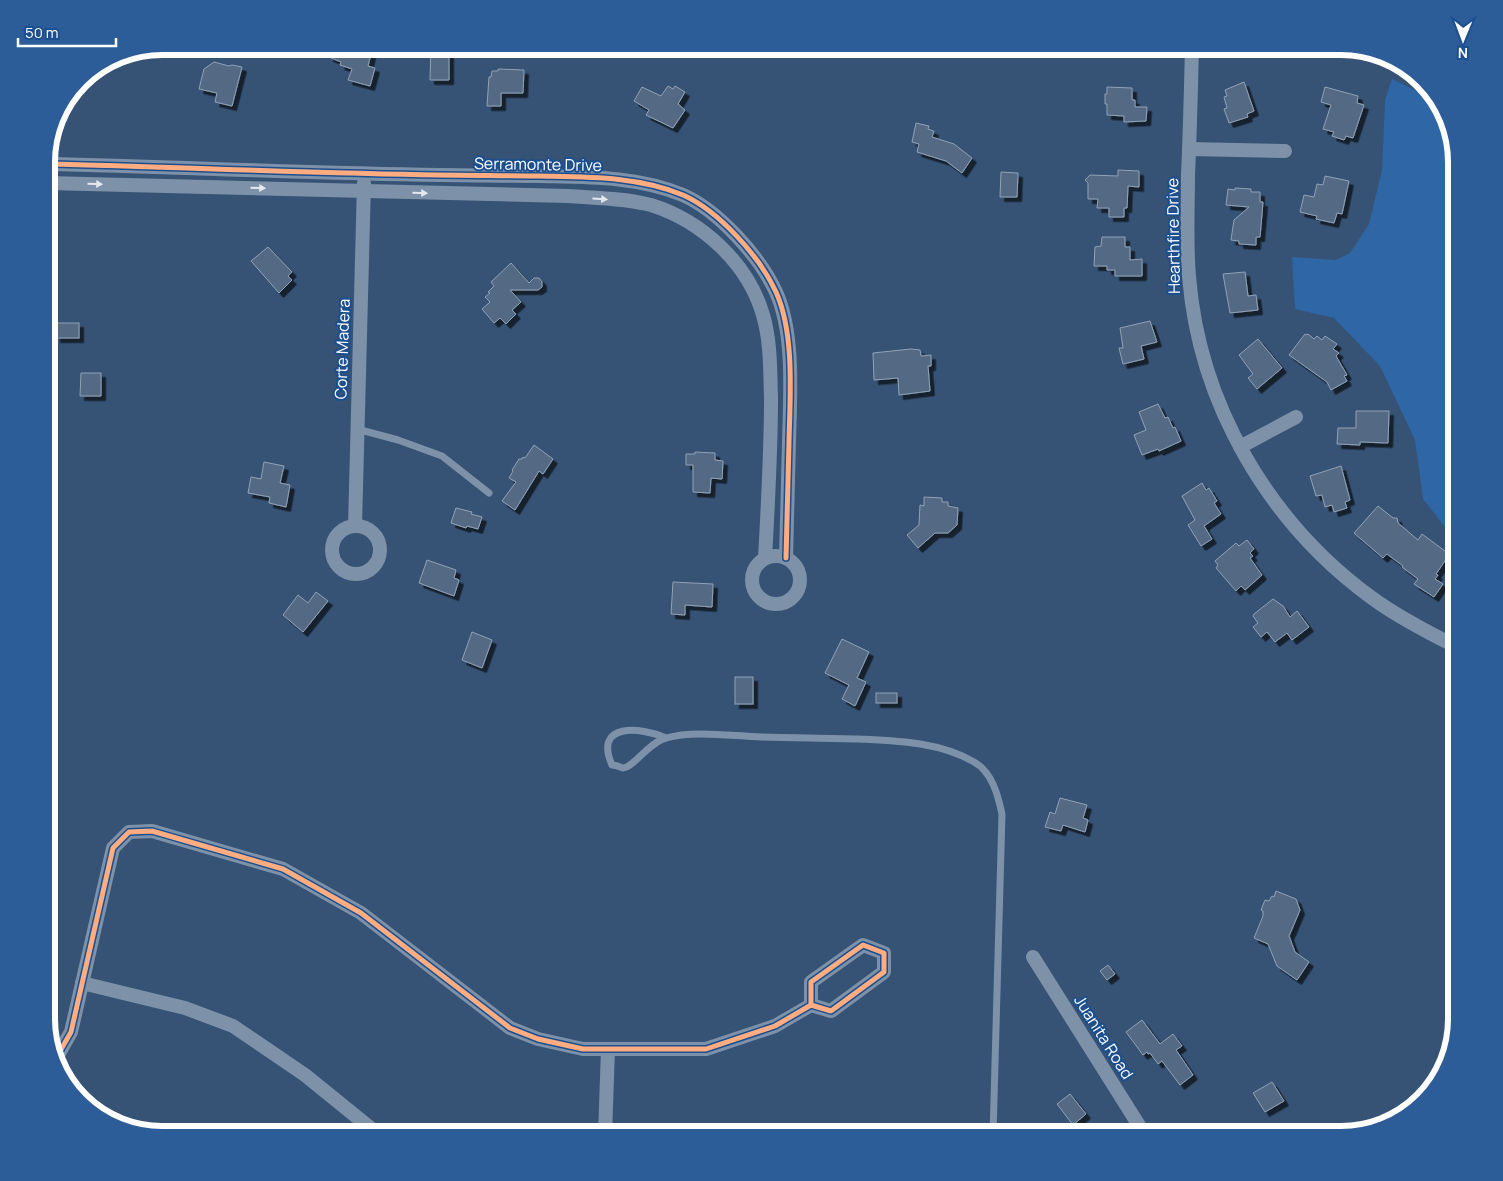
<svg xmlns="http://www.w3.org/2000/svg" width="1503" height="1181" font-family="Manrope,sans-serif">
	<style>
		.green { fill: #2f66a5 }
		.building { fill: #526984; stroke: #92a2b6; filter: url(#shadow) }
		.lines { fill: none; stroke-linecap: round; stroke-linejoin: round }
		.lane { stroke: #7d92a8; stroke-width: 7 }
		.street { stroke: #7d92a8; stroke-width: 14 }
		.cycleway-casing { stroke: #1b4f8f; stroke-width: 8 }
		.cycleway { stroke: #ffac80; stroke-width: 5 }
		.oneway { fill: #e5e9ee }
		.labels { text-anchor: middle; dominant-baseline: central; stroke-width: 4; stroke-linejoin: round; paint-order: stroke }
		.street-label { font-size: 16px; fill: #fff; stroke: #1b4f8f }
		.rim { fill: none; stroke: #fff; stroke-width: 6 }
	</style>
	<defs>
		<filter id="shadow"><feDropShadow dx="4.5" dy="4.5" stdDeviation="0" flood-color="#0009"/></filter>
	</defs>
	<rect width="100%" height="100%" fill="#365274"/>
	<polygon class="green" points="1392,79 1437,101 1445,111 1457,162 1457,534 1445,527 1423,499 1415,440 1380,366 1334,318 1295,309 1292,257 1336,260 1350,253 1369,224 1382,170 1385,100"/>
	<g class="building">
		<polygon points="332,46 373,46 368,66 375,68 370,86 348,80 352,69 340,65 341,62 329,57"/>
		<polygon points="431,46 449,46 449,80 430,80"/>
		<polygon points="214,62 229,66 232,65 242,67 232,106 215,102 217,93 199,89 204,69"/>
		<polygon points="498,69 524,70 523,93 501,93 501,106 487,106 489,77 491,77 492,71 498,71"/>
		<polygon points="1244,82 1254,111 1247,114 1248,117 1229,123 1224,109 1227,108 1224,97 1227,96 1225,90"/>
		<polygon points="668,86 673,89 675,86 685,92 678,104 685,110 673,128 646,115 649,110 634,101 642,87 661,96"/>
		<polygon points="1107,87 1132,88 1132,100 1135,100 1135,107 1147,107 1146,121 1124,122 1124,116 1107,115 1107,104 1105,104 1105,94 1107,94"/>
		<polygon points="1325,87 1358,96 1357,103 1364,105 1353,138 1346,136 1344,140 1332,136 1334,132 1323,129 1331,105 1321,102"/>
		<polygon points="916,123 929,126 928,129 934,131 932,137 954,144 972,158 962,173 946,161 917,152 919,144 912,142"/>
		<polygon points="1118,170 1139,171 1139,187 1128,186 1127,208 1124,208 1124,217 1109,217 1109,208 1097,208 1098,199 1088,199 1088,183 1085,180 1090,175 1118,176"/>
		<polygon points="1001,172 1018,173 1017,197 1000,197"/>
		<polygon points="1325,176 1349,181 1342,214 1337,213 1334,223 1316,219 1317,216 1300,212 1304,195 1314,197 1317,184 1323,185"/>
		<polygon points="1235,188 1251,189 1251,192 1260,192 1260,202 1263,202 1260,237 1256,237 1256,245 1239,244 1239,241 1231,240 1234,220 1249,207 1226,205 1228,189 1235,190"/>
		<polygon points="1102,237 1125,237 1125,247 1130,247 1130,260 1142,259 1142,276 1115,276 1115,270 1107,270 1107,266 1094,266 1095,247 1101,246"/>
		<polygon points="268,247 292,272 288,276 292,280 279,293 251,261"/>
		<polygon points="511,263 529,283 534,278 539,278 542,282 542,287 538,290 510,290 521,302 512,310 516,314 506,324 500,318 494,323 482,309 490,302 485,297 490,293 488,292 494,286 491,282"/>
		<polygon points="1245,272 1248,296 1256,295 1258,310 1230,313 1223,274"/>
		<polygon points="1150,321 1157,342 1141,346 1144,359 1123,364 1119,348 1123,348 1120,328"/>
		<rect x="56" y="323" width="23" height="15"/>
		<polygon points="1305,334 1307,335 1308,334 1314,339 1317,336 1322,340 1325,336 1337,344 1333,349 1339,353 1336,356 1347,375 1344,376 1347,381 1331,390 1327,382 1289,355"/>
		<polygon points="1258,339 1282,368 1257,389 1248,378 1253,374 1239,355"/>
		<polygon points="911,349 920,350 921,356 931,355 931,366 928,366 930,391 899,395 898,378 874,380 873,353"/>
		<polygon points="81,373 101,373 101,396 80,396"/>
		<polygon points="1158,404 1165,418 1168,417 1173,428 1175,427 1181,441 1159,451 1158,449 1142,455 1134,435 1146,430 1139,412"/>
		<polygon points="1356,411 1389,411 1388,443 1360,442 1360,445 1337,444 1338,428 1356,428"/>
		<polygon points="534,445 553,459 543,474 539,471 515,510 502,501 516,482 509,478 513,471 512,470 519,459 522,459 523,457 525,458"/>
		<polygon points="695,452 715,453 715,460 723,461 722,479 711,478 710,493 693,492 693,465 686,465 686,454 695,454"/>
		<polygon points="264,462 284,466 280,483 290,485 286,507 269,503 270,497 248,493 251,477 261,479"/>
		<polygon points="1341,466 1350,500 1345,502 1347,508 1334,512 1332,505 1325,507 1322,495 1316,496 1310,476"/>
		<polygon points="1202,483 1206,490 1209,488 1217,501 1214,503 1221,514 1204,526 1212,539 1201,546 1188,525 1195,520 1182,496"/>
		<polygon points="924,497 942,498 942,502 948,502 948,506 958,508 957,525 948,533 935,533 918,548 907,535 919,525 920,505 924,506"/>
		<polygon points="1378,506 1393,518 1397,518 1398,523 1418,540 1422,534 1449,554 1449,555 1436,574 1438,575 1435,579 1443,584 1434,597 1414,584 1418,579 1402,567 1403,566 1387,554 1383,558 1354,533"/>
		<polygon points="456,508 472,512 471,514 482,517 478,529 467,526 466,528 451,523"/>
		<polygon points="1247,540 1254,549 1250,553 1253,556 1250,558 1262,575 1245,590 1241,586 1236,591 1216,568 1218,565 1215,561 1236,543 1239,546"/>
		<polygon points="427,560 456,570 454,578 459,580 454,596 419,583"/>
		<polygon points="673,582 713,584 712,607 685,605 685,615 671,614"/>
		<polygon points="316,592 328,601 303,632 283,615 298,595 308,603"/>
		<polygon points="1273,599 1283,606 1290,617 1297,611 1309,627 1292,640 1287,633 1275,642 1267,632 1261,637 1253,627 1258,623 1253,616 1254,614"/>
		<polygon points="472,632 492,640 482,668 462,660"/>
		<polygon points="842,639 869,652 857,678 866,682 855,706 842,699 849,685 825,673"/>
		<rect x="735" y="677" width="18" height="27"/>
		<rect x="876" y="693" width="21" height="10"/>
		<polygon points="1060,798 1087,805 1083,818 1088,820 1085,832 1063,825 1061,831 1045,827 1050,812 1055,814"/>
		<polygon points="1276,891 1296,899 1300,910 1289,936 1295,952 1309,962 1297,980 1277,966 1268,944 1254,938 1263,916 1263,911 1261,910 1265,900 1269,901 1272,896 1274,897"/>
		<polygon points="1108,965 1115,974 1107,980 1100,971"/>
		<polygon points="1142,1020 1160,1044 1173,1034 1182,1046 1176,1050 1193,1075 1180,1085 1162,1061 1158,1064 1150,1053 1148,1054 1147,1052 1143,1055 1126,1032"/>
		<polygon points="1272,1082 1284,1101 1265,1112 1253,1093"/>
		<polygon points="1070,1094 1086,1114 1073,1125 1057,1104"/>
	</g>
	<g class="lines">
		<g class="lane">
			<polyline points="357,429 398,440 442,456 489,493"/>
			<path d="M666,738C641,727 593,722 612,765C616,765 620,767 623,768C633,768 649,742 666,738C694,730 731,736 761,737C794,738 826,738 859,739C898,741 940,742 974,762C992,772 998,795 1002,814L993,1135"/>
		</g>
		<g class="street">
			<path d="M1192,46C1191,89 1190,132 1188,175C1188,209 1186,242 1189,276C1199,404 1269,523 1372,598C1398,617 1427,632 1457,647"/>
			<polyline points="1189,149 1285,151"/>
			<path d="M47,164C177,167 308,173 439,175C472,175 506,176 539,176C586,177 638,176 683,195C719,211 760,257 776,292C795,334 790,397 789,442C788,481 787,519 786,558"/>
			<path d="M47,183L568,196C595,198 624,198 651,205C702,221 748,263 763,315C771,342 770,371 771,398C771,452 768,505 765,558"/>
			<polyline points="1240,447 1296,417"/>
			<polyline points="355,526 364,183"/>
			<circle cx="356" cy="550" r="24"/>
			<circle cx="776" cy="580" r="24"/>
			<polyline points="1033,957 1145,1135"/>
			<polyline points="82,983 185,1008 233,1026 305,1075 379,1135"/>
			<polyline points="55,1060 71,1032 113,848 129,832 152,831 283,869 361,913 510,1028 538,1039 583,1049 706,1049 775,1026 811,1005 831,1011 884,972 884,953 863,945 811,982 811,1005"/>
			<polyline points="605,1135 608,1049"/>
		</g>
		<defs>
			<g id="cycleway">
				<path d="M47,164C177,167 308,173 439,175C472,175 506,176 539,176C586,177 638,176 683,195C719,211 760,257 776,292C795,334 790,397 789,442C788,481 787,519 786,558"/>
				<polyline points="55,1060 71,1032 113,848 129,832 152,831 283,869 361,913 510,1028 538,1039 583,1049 706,1049 775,1026 811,1005 831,1011 884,972 884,953 863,945 811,982 811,1005"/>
			</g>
		</defs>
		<use href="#cycleway" class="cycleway-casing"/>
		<use href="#cycleway" class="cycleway"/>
	</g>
	<defs><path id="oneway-solid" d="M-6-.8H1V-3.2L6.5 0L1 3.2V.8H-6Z" transform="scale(1.25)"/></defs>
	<g class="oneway">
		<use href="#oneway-solid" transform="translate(95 184) rotate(2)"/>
		<use href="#oneway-solid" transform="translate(258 188) rotate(2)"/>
		<use href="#oneway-solid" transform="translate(420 193) rotate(1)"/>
		<use href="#oneway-solid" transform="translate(600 199) rotate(4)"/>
	</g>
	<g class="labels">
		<g class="street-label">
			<text transform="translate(538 164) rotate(1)">Serramonte Drive</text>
			<text transform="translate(1173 236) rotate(-91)">Hearthfire Drive</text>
			<text transform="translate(342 349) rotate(-88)">Corte Madera</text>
			<text transform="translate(1104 1037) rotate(58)">Juanita Road</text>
		</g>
	</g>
	<path d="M0 0H1503V1181H0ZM162 55H1341A107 107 0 0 1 1448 162V1019A107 107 0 0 1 1341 1126H162A107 107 0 0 1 55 1019V162A107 107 0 0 1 162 55Z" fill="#2d5d98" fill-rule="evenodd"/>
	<path class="rim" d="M162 55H1341A107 107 0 0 1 1448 162V1019A107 107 0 0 1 1341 1126H162A107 107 0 0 1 55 1019V162A107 107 0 0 1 162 55Z"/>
	<g transform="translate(1463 40) rotate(181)" stroke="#1b4f8f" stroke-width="4" paint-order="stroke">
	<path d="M0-4L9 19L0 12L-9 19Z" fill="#ffffff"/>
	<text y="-8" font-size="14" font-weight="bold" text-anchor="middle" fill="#ffffff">N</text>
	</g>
	<path d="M18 38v8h98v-8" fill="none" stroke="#ffffff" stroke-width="2.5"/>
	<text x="25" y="38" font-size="15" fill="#ffffff" stroke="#1b4f8f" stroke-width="4" paint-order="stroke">50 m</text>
</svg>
